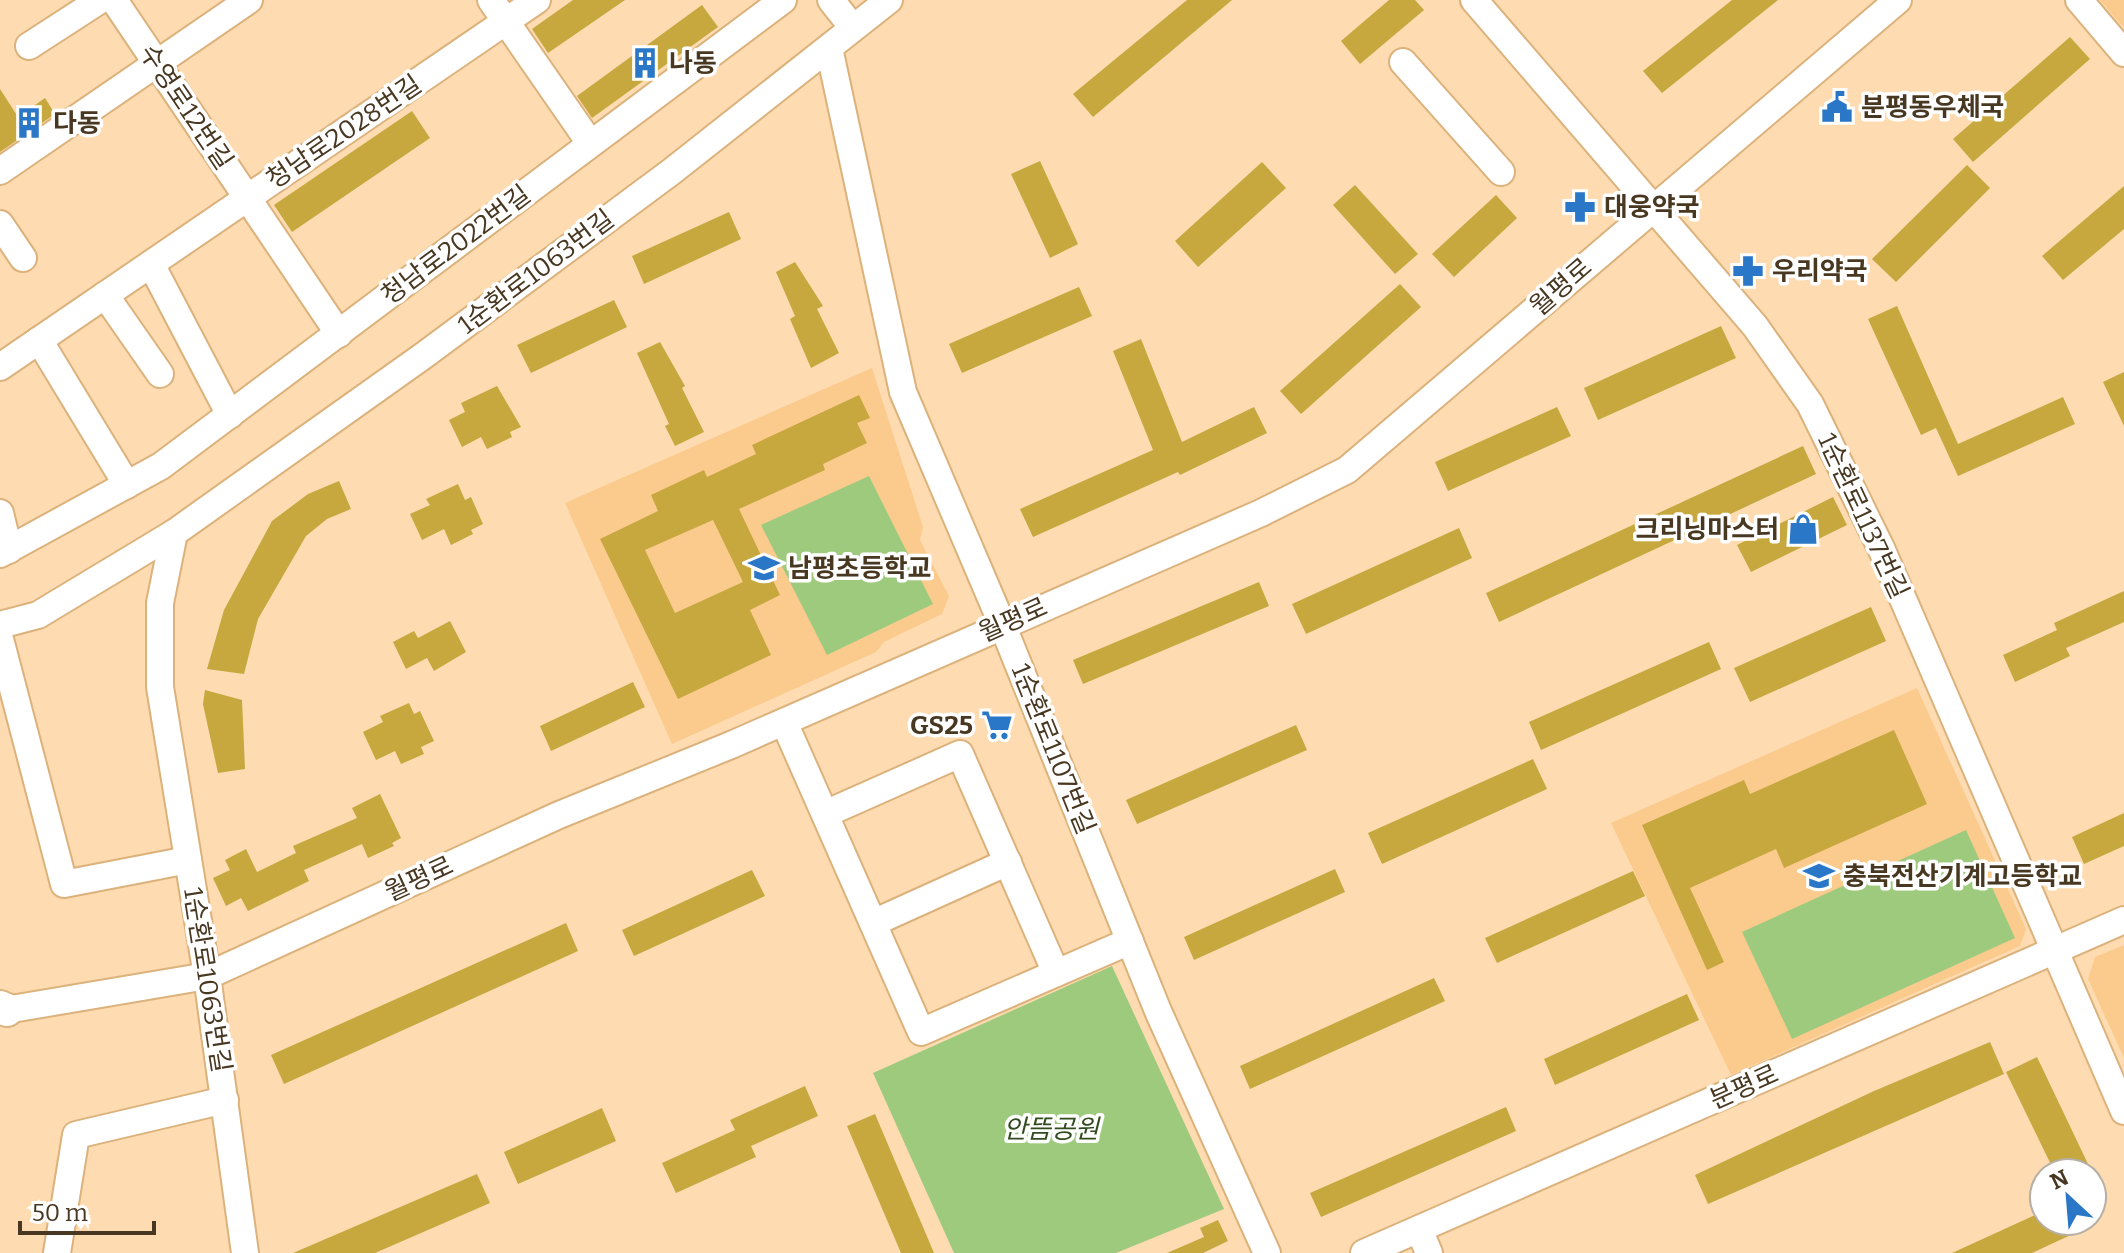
<svg xmlns="http://www.w3.org/2000/svg" width="2124" height="1253" font-family="Bitter,'Noto Sans KR',serif">
	<style>
		.built { fill: #fbcb8e }
		.green { fill: #9eca7e }
		.building { fill: #c6a83f; fill-rule: evenodd }
		.lines { fill: none; stroke-linecap: round; stroke-linejoin: round }
		.minor-casing { stroke: #dcb27c; stroke-width: 30 }
		.major-casing { stroke: #dcb27c; stroke-width: 36 }
		.minor { stroke: #fff; stroke-width: 26 }
		.major { stroke: #fff; stroke-width: 32 }
		.labels { text-anchor: middle; dominant-baseline: central; stroke-width: 7; stroke-linejoin: round; paint-order: stroke }
		.poi-label { font-size: 26px; font-weight: bold; fill: #483721; stroke: #fff; text-anchor: start }
		.street-label { font-size: 26px; fill: #483721; stroke: #fff }
		.park-label { font-size: 26px; font-style: italic; fill: #334c1f; stroke: #fff }
	</style>
	<rect width="100%" height="100%" fill="#fedbb0"/>
	<g class="built">
		<polygon points="2100,0 2124,0 2124,28"/>
		<polygon points="872,368 923,527 920,540 949,596 942,614 884,642 876,652 672,744 565,503"/>
		<polygon points="1917,688 2026,929 2020,946 1731,1075 1611,823"/>
		<polygon points="2124,945 2124,1058 2088,979 2095,957"/>
	</g>
	<g class="green">
		<polygon points="869,476 933,604 827,655 761,525"/>
		<polygon points="1966,830 2015,938 1792,1039 1742,932"/>
		<polygon points="1112,966 1224,1209 1116,1253 954,1253 873,1073"/>
	</g>
	<g class="building">
		<polygon points="573,0 625,0 548,53 532,29"/>
		<polygon points="1187,0 1232,0 1093,117 1073,94"/>
		<polygon points="1389,0 1415,0 1424,10 1360,64 1341,41"/>
		<polygon points="1732,0 1778,0 1662,93 1643,71"/>
		<polygon points="702,5 718,27 592,118 577,96"/>
		<polygon points="2070,37 2090,59 1973,162 1953,139"/>
		<polygon points="0,89 18,117 45,98 55,114 0,152"/>
		<polygon points="412,111 430,138 292,232 274,205"/>
		<polygon points="1040,161 1078,244 1050,258 1011,174"/>
		<polygon points="1262,162 1286,188 1198,267 1175,241"/>
		<polygon points="1967,165 1990,188 1896,282 1872,259"/>
		<polygon points="1355,185 1418,254 1395,274 1333,205"/>
		<polygon points="2124,186 2124,229 2063,280 2042,256"/>
		<polygon points="1496,195 1517,218 1454,277 1432,254"/>
		<polygon points="729,212 741,239 644,284 632,256"/>
		<polygon points="795,262 823,306 817,309 839,353 811,368 790,319 795,316 776,272"/>
		<polygon points="1400,284 1421,307 1301,414 1280,391"/>
		<polygon points="1079,287 1092,316 962,373 949,344"/>
		<polygon points="614,300 627,327 531,373 517,345"/>
		<polygon points="1897,306 1958,444 2063,397 2075,424 1958,476 1936,428 1921,435 1868,319"/>
		<polygon points="1721,326 1736,358 1598,420 1584,388"/>
		<polygon points="1141,339 1182,442 1254,407 1267,433 1180,475 1178,472 1033,537 1020,509 1153,450 1113,351"/>
		<polygon points="660,342 685,386 682,388 704,432 675,446 665,426 669,424 637,353"/>
		<polygon points="2124,372 2124,426 2103,382"/>
		<polygon points="497,386 521,427 510,432 512,437 487,449 481,437 462,447 449,420 465,412 461,403"/>
		<path d="M859,395L870,418L857,423L867,443L823,464L825,470L739,509L780,595L750,610L771,655L678,699L600,539L658,511L651,495L704,470L707,477L756,454L752,445ZM713,520L743,582L675,613L645,550Z"/>
		<polygon points="1557,407 1571,436 1448,491 1435,462"/>
		<polygon points="1803,446 1816,474 1499,622 1486,593"/>
		<polygon points="339,481 351,509 327,519 306,536 258,619 244,674 207,669 224,610 272,521 308,494"/>
		<polygon points="458,484 465,500 471,497 483,524 471,530 473,534 451,545 444,529 422,540 410,514 430,505 426,499"/>
		<polygon points="1833,497 1847,525 1751,572 1737,545"/>
		<polygon points="1459,528 1472,558 1306,634 1292,604"/>
		<polygon points="1259,582 1269,606 1083,684 1073,660"/>
		<polygon points="2124,591 2124,622 2066,648 2070,656 2015,682 2003,655 2057,630 2054,623"/>
		<polygon points="1871,607 1886,641 1750,702 1734,668"/>
		<polygon points="450,621 466,652 434,671 427,658 406,669 393,642 414,631 418,638"/>
		<polygon points="1709,642 1721,669 1541,750 1529,722"/>
		<polygon points="633,682 645,707 551,751 540,726"/>
		<polygon points="205,690 242,700 245,769 218,773 203,704"/>
		<polygon points="409,703 414,714 420,711 434,741 421,747 424,754 401,764 395,751 376,760 363,732 383,722 380,716"/>
		<polygon points="1296,725 1307,750 1137,824 1126,800"/>
		<polygon points="1894,730 1927,804 1784,868 1776,849 1690,888 1724,962 1707,970 1642,825 1744,780 1750,794"/>
		<polygon points="1533,759 1547,789 1382,864 1368,833"/>
		<polygon points="380,794 401,838 392,843 394,846 368,858 362,844 304,870 309,881 248,911 241,898 226,906 213,878 230,870 225,860 246,849 257,872 296,853 293,846 357,818 352,808"/>
		<polygon points="2124,813 2124,846 2084,864 2072,837"/>
		<polygon points="1335,869 1345,892 1194,960 1184,937"/>
		<polygon points="752,870 765,896 634,956 622,930"/>
		<polygon points="1633,871 1645,896 1497,963 1485,938"/>
		<polygon points="566,923 578,951 284,1084 271,1055"/>
		<polygon points="1434,978 1445,1001 1250,1089 1240,1066"/>
		<polygon points="1687,994 1699,1020 1555,1085 1544,1059"/>
		<polygon points="1990,1042 2004,1074 1708,1204 1695,1175 1874,1091"/>
		<polygon points="2037,1057 2088,1164 2069,1173 2055,1173 2006,1072"/>
		<polygon points="805,1086 818,1116 751,1146 756,1157 676,1193 662,1163 735,1130 730,1120"/>
		<polygon points="1506,1107 1516,1131 1321,1217 1310,1193"/>
		<polygon points="602,1108 616,1141 518,1184 504,1152"/>
		<polygon points="875,1114 934,1253 901,1253 847,1126"/>
		<polygon points="477,1174 490,1203 375,1253 293,1253"/>
		<polygon points="2044,1211 2044,1221 2069,1221 2075,1233 2032,1253 1952,1253"/>
		<polygon points="1218,1220 1228,1241 1203,1253 1167,1253 1204,1237 1200,1228"/>
	</g>
	<g class="lines">
		<defs>
			<g id="minor">
				<polyline points="114,0 339,334"/>
				<polyline points="491,0 590,143"/>
				<polyline points="831,0 853,28"/>
				<polyline points="1474,0 1755,326 1810,404 1881,548 2124,1111"/>
				<polyline points="2079,0 2124,53"/>
				<polyline points="29,46 100,0"/>
				<polyline points="829,48 903,392 1002,624 1158,1011 1267,1253"/>
				<polyline points="1403,62 1501,172"/>
				<polyline points="0,171 249,0"/>
				<polyline points="0,224 23,258"/>
				<polyline points="151,264 230,415"/>
				<polyline points="105,295 160,374"/>
				<polyline points="39,340 127,485"/>
				<polyline points="0,367 537,0"/>
				<polyline points="0,513 9,550"/>
				<polyline points="0,554 161,466 783,0"/>
				<polyline points="0,625 38,615 174,533"/>
				<polyline points="0,639 64,884 188,860"/>
				<polyline points="784,722 921,1032 1130,941"/>
				<polyline points="825,814 960,754 1056,973"/>
				<polyline points="873,923 1008,862"/>
				<polyline points="0,1011 207,976 559,815 731,745 1261,513 1347,470 1898,0"/>
				<polyline points="1419,1229 1429,1253"/>
				<polyline points="57,1253 76,1135 225,1100"/>
				<polyline points="245,1253 207,976 160,687 160,603 174,533 423,356 671,172 889,0"/>
				<polyline points="1364,1253 2124,920"/>
			</g>
			<polyline id="major" points="0,1007 7,1010"/>
		</defs>
		<use href="#minor" class="minor-casing"/>
		<use href="#major" class="major-casing"/>
		<use href="#minor" class="minor"/>
		<use href="#major" class="major"/>
	</g>
	<defs>
		<symbol id="building-bare" viewBox="-9 -9 18 18"><path d="M-4-6H4V6H1V3H-1V6H-4ZM-2.5-4.3h1.7v1.8h-1.7ZM.8-4.3h1.7v1.8H.8ZM-2.5-1h1.7V.8h-1.7ZM.8-1h1.7V.8H.8Z" fill="#2a77c7" stroke="#fff" stroke-width="2.5" paint-order="stroke"/></symbol>
		<symbol id="civic-bare" viewBox="-9 -9 18 18"><path d="M-.6-6.5H3V-4.5H.6V-3L4-1V1h2V6H-6V1h2V-1L-.6-3ZM-1.2 2.5V6h2.4V2.5Z" fill="#2a77c7" stroke="#fff" stroke-width="2.5" paint-order="stroke"/></symbol>
		<symbol id="pharmacy-bare" viewBox="-9 -9 18 18"><path d="M-2-6h4v4h4v4h-4v4h-4v-4h-4v-4h4Z" fill="#2a77c7" stroke="#fff" stroke-width="2.5" paint-order="stroke"/></symbol>
		<symbol id="shop-bare" viewBox="-9 -9 18 18"><path d="M-5-2.5h2.3a2.7 3.5 0 0 1 5.4 0H5L5.5 6h-11ZM-1.5-2.5h3a1.5 2.3 0 0 0-3 0Z" fill="#2a77c7" stroke="#fff" stroke-width="2.5" paint-order="stroke"/></symbol>
		<symbol id="school-bare" viewBox="-9 -9 18 18"><path d="M0-5L7-2L0 1L-7-2ZM-4 1L0 2.5L4 1V4Q0 6-4 4Z" fill="#2a77c7" stroke="#fff" stroke-width="2.5" paint-order="stroke"/></symbol>
		<symbol id="supermarket-bare" viewBox="-9 -9 18 18"><path d="M-6-5.5h2.5l.6 2H6L4.5 2H-2.5L-4.4-4H-6ZM-1.5 3.2a1.3 1.3 0 1 0 .1 0ZM3 3.2a1.3 1.3 0 1 0 .1 0Z" fill="#2a77c7" stroke="#fff" stroke-width="2.5" paint-order="stroke"/></symbol>
	</defs>
	<g fill-rule="evenodd">
		<use href="#building-bare" x="623" y="41" width="44" height="44"/>
		<use href="#civic-bare" x="1815" y="85" width="44" height="44"/>
		<use href="#building-bare" x="7" y="101" width="44" height="44"/>
		<use href="#pharmacy-bare" x="1558" y="185" width="44" height="44"/>
		<use href="#pharmacy-bare" x="1726" y="249" width="44" height="44"/>
		<use href="#shop-bare" x="1781" y="507" width="44" height="44"/>
		<use href="#school-bare" x="742" y="546" width="44" height="44"/>
		<use href="#supermarket-bare" x="975" y="703" width="44" height="44"/>
		<use href="#school-bare" x="1797" y="854" width="44" height="44"/>
	</g>
	<g class="labels">
		<g class="poi-label">
			<text x="669" y="63">나동</text>
			<text x="1861" y="107">분평동우체국</text>
			<text x="53" y="123">다동</text>
			<text x="1604" y="207">대웅약국</text>
			<text x="1772" y="271">우리약국</text>
			<text x="1779" y="529" text-anchor="end">크리닝마스터</text>
			<text x="788" y="568">남평초등학교</text>
			<text x="973" y="725" text-anchor="end">GS25</text>
			<text x="1843" y="876">충북전산기계고등학교</text>
		</g>
		<g class="street-label">
			<text transform="translate(186 107) rotate(56)">수영로12번길</text>
			<text transform="translate(344 132) rotate(-34)">청남로2028번길</text>
			<text transform="translate(456 245) rotate(-37)">청남로2022번길</text>
			<text transform="translate(536 272) rotate(-37)">1순환로1063번길</text>
			<text transform="translate(1561 287) rotate(-41)">월평로</text>
			<text transform="translate(1863 516) rotate(65)">1순환로1137번길</text>
			<text transform="translate(1013 620) rotate(-24)">월평로</text>
			<text transform="translate(1053 749) rotate(68)">1순환로1107번길</text>
			<text transform="translate(419 879) rotate(-25)">월평로</text>
			<text transform="translate(207 980) rotate(81)">1순환로1063번길</text>
			<text transform="translate(1744 1087) rotate(-24)">분평로</text>
		</g>
		<g class="park-label">
			<text x="1051" y="1129">안뜸공원</text>
		</g>
	</g>
	<g transform="translate(2068 1197) rotate(334)"><circle r="38" fill="#ffffff" stroke="#b6afa6" stroke-width="2"/>
	<path d="M0-6L14 30L0 20L-14 30Z" fill="#2a77c7"/>
	<text y="-12" font-size="22" font-weight="bold" text-anchor="middle" fill="#483721">N</text>
	</g>
	<path d="M20 1221v12h134v-12" fill="none" stroke="#483721" stroke-width="4"/>
	<text x="32" y="1221" font-size="24" fill="#483721" stroke="#ffffff" stroke-width="6" paint-order="stroke">50 m</text>
</svg>
